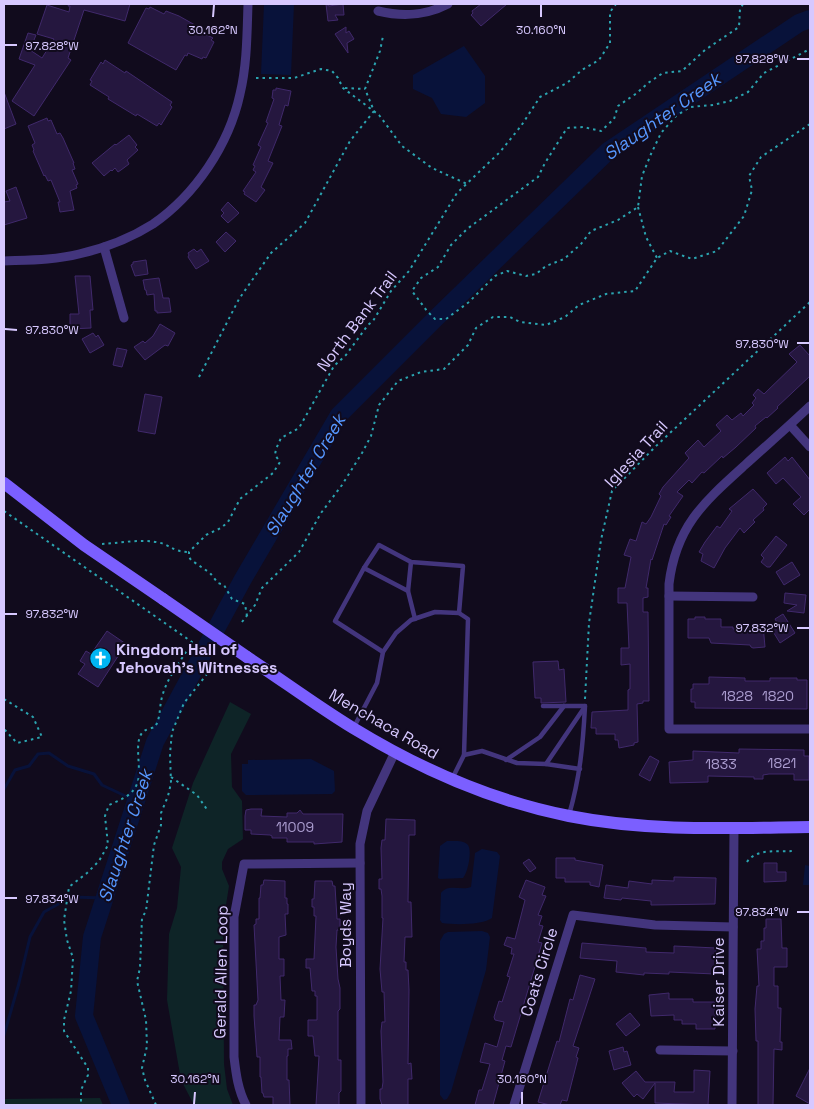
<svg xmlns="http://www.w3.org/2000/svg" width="814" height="1109" font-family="'Space Grotesk',sans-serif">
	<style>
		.green { fill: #0e2427 }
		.water { fill: #08123a }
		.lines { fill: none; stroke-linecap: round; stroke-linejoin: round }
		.stream { stroke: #08123a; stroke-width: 3 }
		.river { stroke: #08123a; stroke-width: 18 }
		.building { fill: #25173f; stroke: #40296b }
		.path { stroke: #2ba4b0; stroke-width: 2; stroke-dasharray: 2.5 4; stroke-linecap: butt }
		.lane { stroke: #43357d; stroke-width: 4.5 }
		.street { stroke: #43357d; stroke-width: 9 }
		.secondary { stroke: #7b5fff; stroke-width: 12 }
		.secondary-bridge { stroke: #7b5fff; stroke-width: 12 }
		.ticks { fill: none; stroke: #d7c8ff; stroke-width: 2 }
		.labels { text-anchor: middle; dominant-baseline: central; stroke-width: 4; stroke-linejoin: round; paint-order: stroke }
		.number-label { font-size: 14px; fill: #aa9ccf }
		.street-label { font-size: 16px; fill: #d7c8ff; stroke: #110b1d }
		.poi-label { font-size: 16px; font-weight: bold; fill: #d7c8ff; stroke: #110b1d; text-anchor: start }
		.water-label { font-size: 18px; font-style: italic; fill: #5697ff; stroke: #110b1d }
		.ticks-label { font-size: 12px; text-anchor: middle; fill: #d7c8ff; stroke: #110b1d; stroke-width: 4; stroke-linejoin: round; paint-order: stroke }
	</style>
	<rect width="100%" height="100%" fill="#110b1d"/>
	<g class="green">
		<polygon points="230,702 251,714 231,754 232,787 242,801 243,839 228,849 222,862 222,869 229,886 223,924 224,1064 227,1089 233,1105 194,1105 181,1080 167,1000 169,934 177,908 181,867 172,848 193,783"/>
		<polygon points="100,1098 103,1105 4,1105 4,1099"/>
	</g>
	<g class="water">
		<polygon points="264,4 294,4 291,75 261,74"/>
		<polygon points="464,46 485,76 485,103 466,117 441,114 432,98 413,89 413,75"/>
		<polygon points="311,759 334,771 335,791 332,794 246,795 242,791 242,764 248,764 248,760"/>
		<path d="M447,841C453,841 463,840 467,844C473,848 468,873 463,878L440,879L438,878L440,846Z"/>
		<path d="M482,849L497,852L500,856L492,918C482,925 455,925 442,923L440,920L441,893C448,883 461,891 471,887L475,853Z"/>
		<polygon points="805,865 810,866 810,885 803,885"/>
		<polygon points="482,931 488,933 490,937 486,970 451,1092 447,1099 444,1100 440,1095 440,941 444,934 448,932"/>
	</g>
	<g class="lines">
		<g class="stream">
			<polyline points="4,789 15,770 29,766 38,754 49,753 68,766 94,774 102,785 136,801"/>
			<polyline points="4,1035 19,983 30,937 44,912 71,897 105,898"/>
		</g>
		<polyline class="river" points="121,1105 84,1016 92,937 155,742 243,579 339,415 435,319 608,151 799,23 810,19"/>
	</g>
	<g class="building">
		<polygon points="69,4 130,4 125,21 84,10 68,58 71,60 34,116 12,101 35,65 19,59 28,33 36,35 30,50 42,58 54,39 37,34 47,5 69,12 70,6 68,6"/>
		<polygon points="326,4 329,6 343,4 344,15 335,15 338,20 328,21"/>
		<polygon points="481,4 507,4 481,26 471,15 473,13 472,11"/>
		<polygon points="150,7 164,14 166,11 179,16 195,25 195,26 201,29 199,31 213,38 211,40 214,42 206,58 203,57 202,59 188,53 187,56 185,55 176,70 128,43 146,8 149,9"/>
		<polygon points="346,27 346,33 349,31 354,39 347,43 348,53 335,34"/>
		<polygon points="105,60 125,73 126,71 172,102 170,105 172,107 161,125 159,123 157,126 137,114 136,116 108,99 109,97 90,85 92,81 90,80 101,62 103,64"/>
		<polygon points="276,88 291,91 288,106 285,105 279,125 282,126 268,161 273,163 261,187 265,190 256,202 244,194 245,192 243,191 256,172 253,170 255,166 253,165 261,147 258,145 268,123 266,122 274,99 272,98 273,90 276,90"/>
		<polygon points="4,92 16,124 4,129"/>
		<polygon points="47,118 48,121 51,120 57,134 60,133 63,138 74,163 73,163 75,169 72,170 78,184 76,185 77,188 70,191 74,210 60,212 58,202 60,202 51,180 48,181 45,175 44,176 33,151 34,150 32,145 35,143 28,126"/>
		<polygon points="129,135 137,145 135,147 138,150 127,160 129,164 121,170 118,172 115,168 112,171 111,170 104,176 92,163 115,144 116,145"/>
		<polygon points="16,187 27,218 4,225 4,202 10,201 6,191"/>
		<polygon points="228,202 239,213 228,223 221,216 224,213 221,210"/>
		<polygon points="226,232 236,241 225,252 216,242"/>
		<polygon points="194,249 197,252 201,249 209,261 196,269 188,257 189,255 188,253"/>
		<polygon points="146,260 148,274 135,276 131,265 133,264 133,262"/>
		<polygon points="75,276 90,276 93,310 90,310 91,328 70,329 70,314 79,314"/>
		<polygon points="159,278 163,298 169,298 171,312 157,313 157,311 155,311 154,294 147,295 146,290 145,290 143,280"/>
		<polygon points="160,324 175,333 168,346 165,345 145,360 134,347 143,341 145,343 153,336"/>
		<polygon points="93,333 96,337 98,335 104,345 90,353 82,339"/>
		<polygon points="800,345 810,356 810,376 777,407 778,408 767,418 766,417 755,426 756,428 736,447 723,458 722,456 704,473 702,472 692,483 689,480 677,492 683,496 669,516 671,517 666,525 664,524 652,560 651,559 646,588 648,588 648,597 643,598 643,612 648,612 649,701 643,701 643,703 637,704 638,742 634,743 634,745 619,748 618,740 615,740 615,734 596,734 596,728 591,728 592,712 628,710 628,690 630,689 630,664 621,665 621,648 629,648 627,603 618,603 618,588 625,588 631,557 624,555 630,539 636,541 642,522 646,524 651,517 661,496 659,494 663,487 689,458 685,453 698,440 704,447 721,431 716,425 727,415 732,420 741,413 743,416 754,405 752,403 756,398 753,395 758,389 764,394 797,362 789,354"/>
		<polygon points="117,348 127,350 122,367 113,365"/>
		<polygon points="145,394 162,397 155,434 138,431"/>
		<polygon points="785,457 788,461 792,457 810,480 810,509 804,515 793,504 801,497 783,478 776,484 767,473"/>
		<polygon points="753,489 767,504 763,508 764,510 753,520 755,522 744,533 740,528 725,548 714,568 701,561 703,554 699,552 705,542 717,526 720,528 732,511 729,509"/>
		<polygon points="776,536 787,545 770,567 767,567 761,562 764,558 761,555"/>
		<polygon points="792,562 800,575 784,585 776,572"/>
		<polygon points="785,593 806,595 804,613 787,611 797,605 784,603"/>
		<polygon points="783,614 795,633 780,643 769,625 778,624 775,619"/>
		<polygon points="695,617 705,617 705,619 721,619 721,627 733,627 733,629 753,629 754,626 763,625 765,647 753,648 751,647 750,645 711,643 709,638 688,638 688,619 695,619"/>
		<polygon points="107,631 126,644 98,687 78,674 85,664 80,661 86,651 91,654"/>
		<polygon points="558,661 559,670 564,669 566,702 541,703 541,698 535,698 533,662"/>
		<polygon points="709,677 745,678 745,681 770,681 770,678 797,678 797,680 807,680 807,709 695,708 695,702 691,702 691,689 693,689 693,684 709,684"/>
		<polygon points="739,749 804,750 804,756 809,756 809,780 794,780 794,774 769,774 763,775 763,779 754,779 754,777 708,776 708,782 670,783 669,762 693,760 693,751 739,753"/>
		<polygon points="650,756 659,761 650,781 639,775"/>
		<polygon points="251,809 262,809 261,816 287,817 287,813 297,813 300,810 303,814 343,814 342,842 314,844 314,842 287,842 287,838 272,838 272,836 270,835 251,834 251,830 245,830 245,816 246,810"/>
		<polygon points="386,819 415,820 415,835 409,835 408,902 411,902 412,937 405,937 404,962 406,962 406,970 408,970 409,990 408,1064 411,1063 412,1079 408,1079 408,1105 382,1105 380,1099 380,1089 382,1089 383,1082 381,1031 382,1022 385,1022 384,992 382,992 380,969 383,918 382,918 382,896 381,889 379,889 379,879 382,879 381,848 382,840 385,840"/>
		<polygon points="556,858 575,858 575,860 603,865 599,887 590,885 590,882 565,882 565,878 556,878"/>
		<polygon points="529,859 536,868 530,872 523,863"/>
		<polygon points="764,863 777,863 777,872 786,872 786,881 764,882"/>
		<polygon points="674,877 716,878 715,904 651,905 651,901 622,898 621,900 604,898 606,885 628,888 629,881 652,884 652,880 674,881"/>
		<polygon points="264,880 285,881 285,898 287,898 287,904 288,904 288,914 285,914 286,935 279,937 279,959 284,959 284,976 280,976 281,1000 285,1000 284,1017 280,1017 279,1040 291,1040 292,1049 288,1049 288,1056 287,1056 287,1080 289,1080 290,1105 273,1105 273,1097 264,1097 263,1093 262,1093 261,1077 260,1077 260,1057 257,1057 254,1016 254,1005 256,1005 258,1000 254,925 256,924 256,919 259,919 259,898 260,898 261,885 263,885"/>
		<polygon points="526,880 545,887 542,895 546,896 538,915 542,916 539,925 543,926 538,942 542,943 511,1047 506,1046 502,1060 505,1061 493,1105 475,1105 479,1090 482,1090 490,1064 480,1062 485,1043 497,1047 504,1022 495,1020 494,1017 499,1001 502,1002 510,977 507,976 514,954 511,954 512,948 504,945 507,937 515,939 525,900 519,897"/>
		<polygon points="315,881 332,881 333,886 335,886 337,919 340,919 340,930 337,930 336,947 338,979 340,988 340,1009 338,1011 338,1060 341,1060 341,1091 339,1093 339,1105 316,1105 319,1056 315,1056 313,1036 308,1036 308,1020 317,1020 317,996 315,996 315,991 312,991 310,968 306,968 306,959 314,959 316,916 314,916 314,907 312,907 312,899 314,899"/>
		<polygon points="766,919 781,919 782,948 787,948 787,967 774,967 774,986 778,986 778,1008 781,1008 780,1042 782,1042 782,1050 774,1049 773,1105 758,1105 758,1041 756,1041 755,1009 757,986 759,986 757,949 761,949 761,941 764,941 764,928 766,928"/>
		<polygon points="582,943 646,948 646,952 674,953 674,946 716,948 715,974 669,972 669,974 644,973 644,975 616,972 617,961 580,958"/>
		<polygon points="580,975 595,979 573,1046 579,1048 576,1057 578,1058 567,1101 562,1100 560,1105 550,1105 538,1102 557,1041 559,1042 570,999 573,1000"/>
		<polygon points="669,993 669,999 693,999 693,1002 715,1002 715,1029 696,1029 696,1024 682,1024 682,1020 674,1020 674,1015 651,1016 649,995"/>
		<polygon points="630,1013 640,1025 626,1036 616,1024"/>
		<polygon points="623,1047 624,1052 627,1051 631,1065 614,1070 609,1051"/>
		<polygon points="810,1068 810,1104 796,1096"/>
		<polygon points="694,1070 710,1071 708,1105 655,1103 655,1083 643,1099 637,1094 634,1097 622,1083 636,1071 645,1082 675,1082 674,1092 694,1092"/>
	</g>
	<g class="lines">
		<g class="path">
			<polyline points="743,4 740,9 739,27 705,50 682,71 663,73 648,83 637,93 618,106 614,119 601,131 583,127 567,128 545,163 538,177 467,229 451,245 438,267 421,278 412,291 427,311 435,319 446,319 469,302 495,276 507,271 526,276 536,274 546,266 564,259 581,244 591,231 618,220 638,207 642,176 651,154 661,133 676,116 690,107 713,105 730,101 748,92 764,73 810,49"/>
			<polyline points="256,78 294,78 321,69 332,71 338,78 343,88 379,115 402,146 432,168 467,184"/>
			<polyline points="345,88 365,89"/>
			<polyline points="638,207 646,237 657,258"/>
			<polyline points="199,377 239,299 271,253 305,223 350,141 374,111 365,89 380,51 383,36"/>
			<path d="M4,511L192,642C182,660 167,677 162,697C159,708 161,717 155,727C152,728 147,729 144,731C132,740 143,770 137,784C132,796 120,800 109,805L105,816L108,845L99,861L87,873L69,887L64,920L67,940L73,958L71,991L64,1020V1031L88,1068V1075L81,1090V1105"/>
			<path d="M102,544C120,543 139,539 156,542C170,544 172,552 189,552"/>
			<polyline points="247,616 245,604 232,599 224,585 218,583 210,573 191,560 189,557 189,552 206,535 221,528 228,522 240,499 273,473 280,462 275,455 276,449 281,438 299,428 334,366 346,355 368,325 373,321 391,291 409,271 457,193 500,152 521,126 540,97 567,83 582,70 599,60 610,43 610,12 616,4"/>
			<polyline points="242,622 255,605 262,588 299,552 321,513 342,485 362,453 371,436 379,405 398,381 421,372 444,369 468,345 476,328 493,317 510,317 520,322 546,325 565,317 579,305 606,294 635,291 657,258 670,251 692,259 717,251 744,216 752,190 749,176 761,157 810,124"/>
			<polyline points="4,699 33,717 42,737 17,743 4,729"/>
			<polyline points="585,699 589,623 601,540 612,491 655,447 810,302"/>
			<polyline points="171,777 197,795 208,811"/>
			<path d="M747,862C756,848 778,852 792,851"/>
			<polyline points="156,1105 145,1080 142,1068 147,1046 146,1020 137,981 140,968 142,918 146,911 154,845 161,825 161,813 168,796 171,783 170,754 172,732 184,703 215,664"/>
		</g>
		<g class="lane">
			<polyline points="364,568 379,545 411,562 463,566 459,613"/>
			<polyline points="408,591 411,562"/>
			<polyline points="383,652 335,621 364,568 408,591 415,619"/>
			<polyline points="543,706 585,706"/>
			<polyline points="354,727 377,683 383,652 396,633 411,620 435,612 459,613 468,619 464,755 453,777"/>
			<polyline points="464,755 482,751 517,763 546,764 580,769"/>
			<polyline points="506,760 540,737 564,706"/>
			<polyline points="546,764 584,708"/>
			<path d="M569,815C580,777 583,745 585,706"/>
		</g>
		<g class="street">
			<path d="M378,11C403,17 425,16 448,4"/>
			<polyline points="104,247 124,318"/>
			<path d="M4,261C29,260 55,260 79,254C105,248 131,238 153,224C195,195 229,145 240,94C247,65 247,34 248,4"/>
			<path d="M810,406C789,426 767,445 745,465C704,502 676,526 669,584V729H810"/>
			<polyline points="790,425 810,447"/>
			<polyline points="669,596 753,597"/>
			<polyline points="660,1050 733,1051"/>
			<path d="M246,1105C238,1090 236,1074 234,1057V917L244,864L360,863"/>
			<polyline points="361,1105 360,844 367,811 395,752"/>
			<polyline points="514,1105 573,915 655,925 733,927"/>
			<polyline points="732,1105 734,828"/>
		</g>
		<g class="secondary">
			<polyline points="4,483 84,545 163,599"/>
			<path d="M247,657C282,680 317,706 353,728C420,769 493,801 569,816C649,832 730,828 810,827"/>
		</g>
		<polyline class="secondary-bridge" points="163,599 247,657"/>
	</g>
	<path class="ticks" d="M213,17L214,5M541,17V5M5,45H17M797,59H809M5,329L17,330M797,343H809M5,614H17M797,628H809M5,898H17M797,912H809M194,1104L195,1092M522,1104V1092"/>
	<defs>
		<symbol id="church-disc" viewBox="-11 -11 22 22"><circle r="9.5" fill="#00b5f3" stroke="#110b1d"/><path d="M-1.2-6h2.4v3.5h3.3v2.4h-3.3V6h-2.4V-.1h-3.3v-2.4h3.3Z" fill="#fff"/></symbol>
	</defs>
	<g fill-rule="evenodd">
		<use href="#church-disc" x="88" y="646" width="25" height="25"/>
	</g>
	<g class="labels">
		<g class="number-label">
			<text x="737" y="696">1828</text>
			<text x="778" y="696">1820</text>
			<text x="782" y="763">1821</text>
			<text x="721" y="764">1833</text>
			<text x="295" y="827">11009</text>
		</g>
		<g class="street-label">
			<text transform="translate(357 321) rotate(-53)">North Bank Trail</text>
			<text transform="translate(636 454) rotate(-47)">Iglesia Trail</text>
			<text transform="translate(384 724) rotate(30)">Menchaca Road</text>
			<text transform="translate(345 925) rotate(-90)">Boyds Way</text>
			<text transform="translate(221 972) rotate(-89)">Gerald Allen Loop</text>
			<text transform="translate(539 972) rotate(-73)">Coats Circle</text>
			<text transform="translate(718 982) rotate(-90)">Kaiser Drive</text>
		</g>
		<g class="poi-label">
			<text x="116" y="649">Kingdom Hall of<tspan x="116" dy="18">Jehovah's Witnesses</tspan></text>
		</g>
		<g class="water-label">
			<text transform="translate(662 116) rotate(-35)">Slaughter Creek</text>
			<text transform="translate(305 475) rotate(-59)">Slaughter Creek</text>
			<text transform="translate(125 836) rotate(-72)">Slaughter Creek</text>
		</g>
	</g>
	<g class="ticks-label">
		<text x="213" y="34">30.162°N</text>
		<text x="541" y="34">30.160°N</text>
		<text x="52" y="50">97.828°W</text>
		<text x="762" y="63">97.828°W</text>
		<text x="52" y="334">97.830°W</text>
		<text x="762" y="348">97.830°W</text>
		<text x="52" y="618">97.832°W</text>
		<text x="762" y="632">97.832°W</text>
		<text x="52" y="903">97.834°W</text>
		<text x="762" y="916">97.834°W</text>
		<text x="195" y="1083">30.162°N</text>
		<text x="522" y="1083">30.160°N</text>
	</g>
	<rect width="814" height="1109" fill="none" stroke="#d7c8ff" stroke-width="10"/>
</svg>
